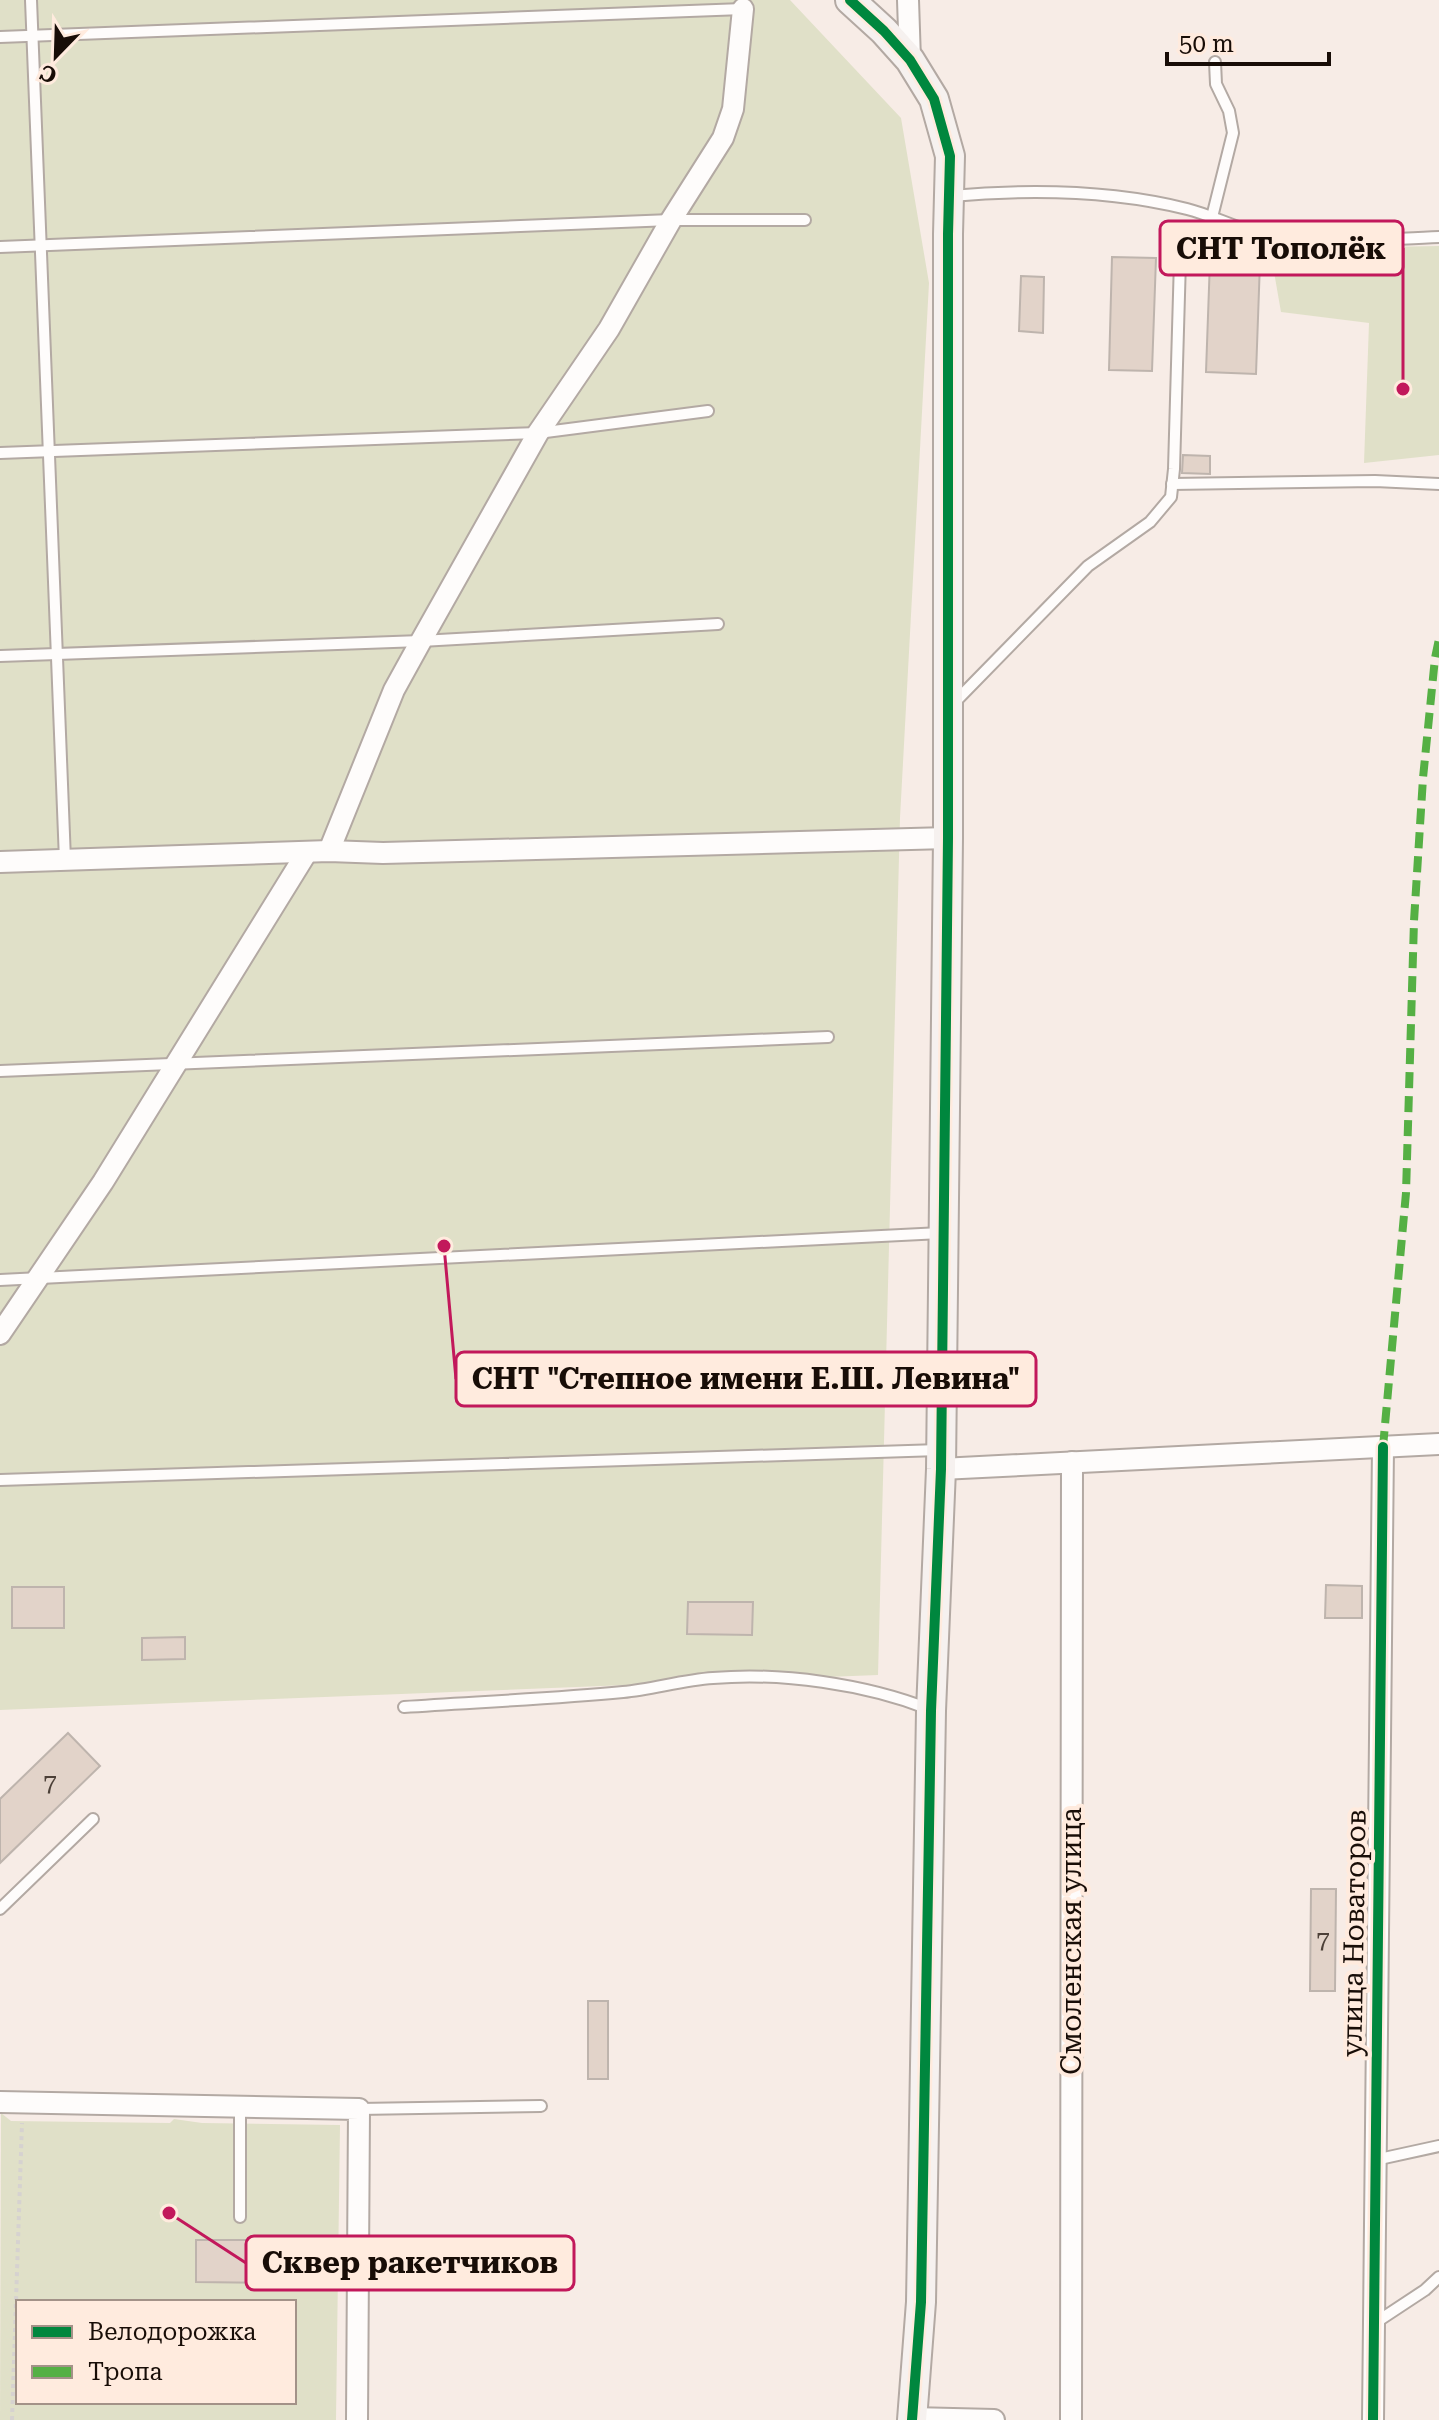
<svg xmlns="http://www.w3.org/2000/svg" width="1439" height="2420" font-family="'Roboto Serif',serif">
	<style>
		.green { fill: #e0e0c8; fill-rule: evenodd }
		.building { fill: #e2d3c9; stroke: #beb4ad; stroke-width: 2 }
		.lines { fill: none; stroke-linecap: round; stroke-linejoin: round }
		.lane-casing { stroke: #b3a9a3; stroke-width: 14 }
		.street-casing { stroke: #b3a9a3; stroke-width: 24 }
		.secondary-casing { stroke: #b3a9a3; stroke-width: 32 }
		.path { stroke: #d6d2d0; stroke-width: 4; stroke-dasharray: 4 4; stroke-linecap: butt }
		.lane { stroke: #fefcfb; stroke-width: 10 }
		.street { stroke: #fefcfb; stroke-width: 20 }
		.secondary { stroke: #f6f1ef; stroke-width: 28 }
		.quiet { stroke: #55b044; stroke-width: 8; stroke-dasharray: 16 8; stroke-linecap: butt }
		.cycleway-casing { stroke: #ffebde; stroke-width: 15 }
		.cycleway { stroke: #00873e; stroke-width: 10 }
		.labels { text-anchor: middle; dominant-baseline: central; stroke-width: 8; stroke-linejoin: round; paint-order: stroke }
		.number-label { font-size: 24px; fill: #4c4038 }
		.street-label { font-size: 28px; fill: #180d07; stroke: #ffebde }
		.leader { fill: none; stroke: #c2185b; stroke-width: 3 }
		.callout-dot { fill: #c2185b; stroke: #ffebde; stroke-width: 3 }
		.callout { fill: #ffebde; stroke: #c2185b; stroke-width: 3 }
		.callout-label { font-size: 30px; text-anchor: middle; font-weight: bold; fill: #180d07 }
	</style>
	<rect width="100%" height="100%" fill="#f7ece6"/>
	<g class="green">
		<polygon points="0,0 790,0 901,118 929,283 900,818 878,1675 0,1710"/>
		<polygon points="1439,246 1439,455 1364,463 1369,323 1281,312 1270,249"/>
		<path d="M1,2113L11,2121L170,2123L174,2119L202,2123L340,2125L336,2420H0ZM18,2302H294V2402H18Z"/>
	</g>
	<g class="building">
		<polygon points="1112,257 1156,258 1152,371 1109,370"/>
		<polygon points="1210,260 1260,262 1256,374 1206,372"/>
		<polygon points="1021,276 1044,277 1043,333 1019,331"/>
		<polygon points="1183,455 1210,456 1210,474 1182,473"/>
		<polygon points="1326,1585 1362,1586 1362,1618 1325,1618"/>
		<rect x="12" y="1587" width="52" height="41"/>
		<polygon points="688,1602 753,1602 752,1635 687,1634"/>
		<polygon points="185,1637 185,1659 142,1660 142,1638"/>
		<polygon points="68,1733 100,1766 0,1863 0,1799"/>
		<polygon points="1311,1889 1336,1889 1335,1991 1310,1991"/>
		<rect x="588" y="2001" width="20" height="78"/>
		<polygon points="196,2240 286,2240 286,2283 196,2282"/>
	</g>
	<g class="lines">
		<defs>
			<g id="lane">
				<polyline points="31,0 65,860"/>
				<polyline points="0,37 743,9 742,6"/>
				<path d="M951,196C1029,189 1111,190 1187,209C1211,215 1233,227 1257,233C1314,247 1380,239 1439,237"/>
				<polyline points="1212,217 1233,133 1229,111 1216,84 1215,62"/>
				<polyline points="0,247 671,220 805,220"/>
				<polyline points="0,453 538,433 708,411"/>
				<polyline points="1172,484 1375,481 1439,484"/>
				<polyline points="0,656 421,641 718,624"/>
				<polyline points="953,704 1088,566 1150,522 1171,497 1174,469 1180,260"/>
				<polyline points="0,1071 828,1037"/>
				<polyline points="0,1280 941,1233"/>
				<polyline points="0,1480 939,1450"/>
				<path d="M404,1707C477,1702 550,1699 623,1692C653,1689 683,1680 713,1678C781,1672 865,1684 929,1709"/>
				<polyline points="0,1909 93,1819"/>
				<polyline points="359,2109 541,2106"/>
				<polyline points="1375,2160 1439,2146"/>
				<polyline points="240,2217 240,2106"/>
				<polyline points="1375,2323 1425,2290 1439,2277"/>
			</g>
			<g id="street">
				<polyline points="908,0 910,60"/>
				<polyline points="329,851 394,690 421,641 538,433 609,329 671,220 723,138 733,109 743,9"/>
				<polyline points="0,862 329,851 383,853 948,838"/>
				<polyline points="0,1334 103,1182 307,852"/>
				<polyline points="941,1469 1439,1444"/>
				<polyline points="0,2102 359,2109 357,2420"/>
				<polyline points="912,2418 994,2420"/>
				<polyline points="1071,2420 1072,1462"/>
				<polyline points="1373,2420 1383,1447"/>
			</g>
			<polyline id="secondary" points="850,0 884,31 910,60 934,99 950,156 948,234 948,838 941,1469 931,1711 921,2302 912,2420"/>
		</defs>
		<use href="#lane" class="lane-casing"/>
		<use href="#street" class="street-casing"/>
		<use href="#secondary" class="secondary-casing"/>
		<polyline class="path" points="12,2420 22,2123"/>
		<use href="#lane" class="lane"/>
		<use href="#street" class="street"/>
		<use href="#secondary" class="secondary"/>
		<polyline class="quiet" points="1383,1447 1406,1193 1414,921 1423,778 1435,658 1439,639"/>
		<defs>
			<g id="cycleway">
				<polyline points="850,0 884,31 910,60 934,99 950,156 948,234 948,838 941,1469 931,1711 921,2302 912,2420"/>
				<polyline points="1373,2420 1383,1447"/>
			</g>
		</defs>
		<use href="#cycleway" class="cycleway-casing"/>
		<use href="#cycleway" class="cycleway"/>
	</g>
	<g class="labels">
		<g class="number-label">
			<text x="50" y="1783">7</text>
			<text x="1323" y="1940">7</text>
		</g>
		<g class="street-label">
			<text transform="translate(1354 1933) rotate(-89)">улица Новаторов</text>
			<text transform="translate(1071 1941) rotate(-90)">Смоленская улица</text>
		</g>
	</g>
	<path class="leader" d="M1403 389L1403 248M444 1246L456 1379M169 2213L246 2263"/>
	<g class="callout-dot">
		<circle cx="1403" cy="389" r="8"/>
		<circle cx="444" cy="1246" r="8"/>
		<circle cx="169" cy="2213" r="8"/>
	</g>
	<g class="callout">
		<rect x="1160" y="221" width="243" height="54" rx="8"/>
		<rect x="456" y="1352" width="580" height="54" rx="8"/>
		<rect x="246" y="2236" width="328" height="54" rx="8"/>
	</g>
	<g class="callout-label">
		<text x="1281" y="259">СНТ Тополёк</text>
		<text x="746" y="1389">СНТ "Степное имени Е.Ш. Левина"</text>
		<text x="410" y="2273">Сквер ракетчиков</text>
	</g>
	<rect x="16" y="2300" width="280" height="104" fill="#ffebde" stroke="#a39288" stroke-width="2"/>
	<rect x="32" y="2326" width="40" height="12" fill="#00873e" stroke="#a39288" stroke-width="2"/>
	<text x="88" y="2340" font-size="24" fill="#180d07">Велодорожка</text>
	<rect x="32" y="2366" width="40" height="12" fill="#55b044" stroke="#a39288" stroke-width="2"/>
	<text x="88" y="2380" font-size="24" fill="#180d07">Тропа</text>
	<g transform="translate(56 56) rotate(203)" stroke="#ffebde" stroke-width="6" paint-order="stroke">
	<path d="M0-6L14 30L0 20L-14 30Z" fill="#180d07"/>
	<text y="-12" font-size="22" font-weight="bold" text-anchor="middle" fill="#180d07">С</text>
	</g>
	<path d="M1167 52v12h162v-12" fill="none" stroke="#180d07" stroke-width="4"/>
	<text x="1179" y="52" font-size="24" fill="#180d07" stroke="#ffebde" stroke-width="6" paint-order="stroke">50 m</text>
</svg>
